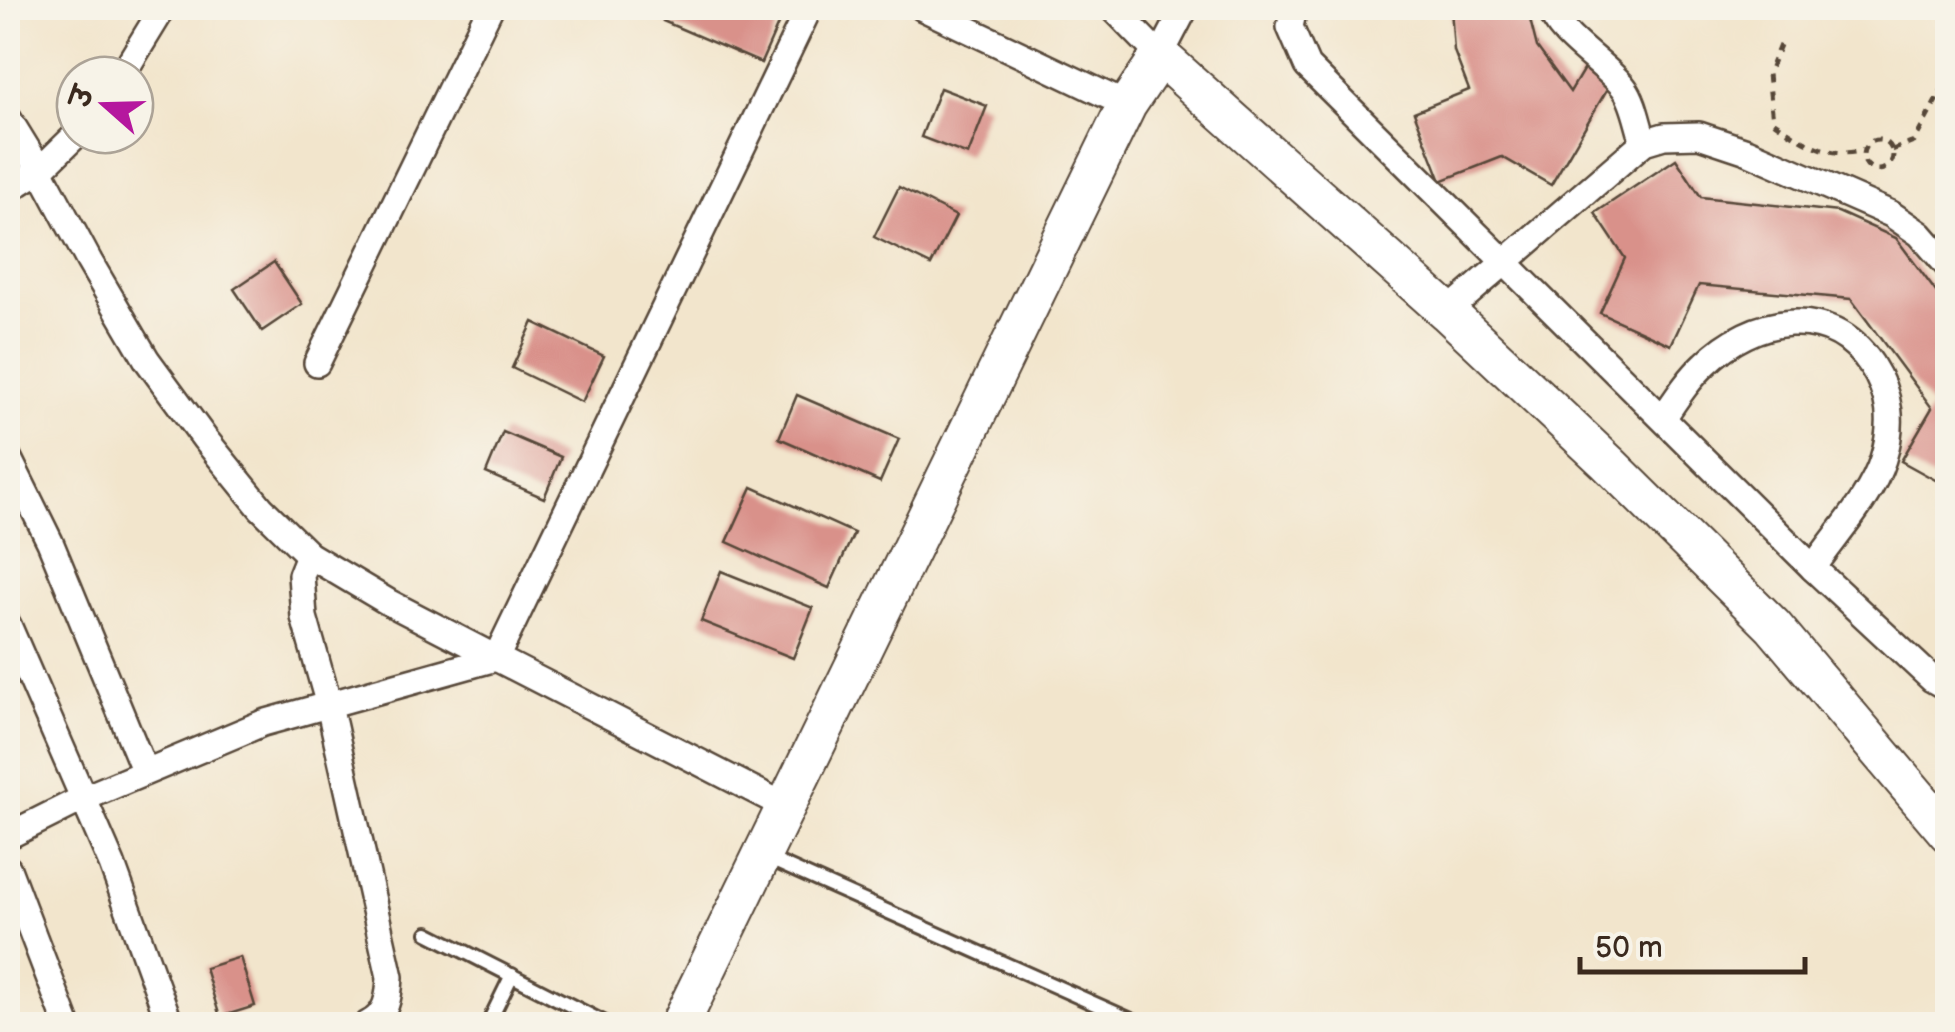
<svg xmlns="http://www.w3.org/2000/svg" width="1955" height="1032" font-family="'Balsamiq Sans','Playpen Sans Deva',sans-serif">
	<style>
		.building { fill: #d9918a }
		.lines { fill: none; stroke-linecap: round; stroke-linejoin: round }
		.lane-casing { stroke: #564638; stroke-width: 18 }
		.street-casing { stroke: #564638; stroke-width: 30 }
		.secondary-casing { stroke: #564638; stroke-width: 42 }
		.path { stroke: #564638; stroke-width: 5; stroke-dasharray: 8 8; stroke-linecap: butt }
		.lane { stroke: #fff; stroke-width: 12 }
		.street { stroke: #fff; stroke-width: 25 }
		.secondary { stroke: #fff; stroke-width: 38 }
	</style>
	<rect width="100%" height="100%" fill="#f7f3e8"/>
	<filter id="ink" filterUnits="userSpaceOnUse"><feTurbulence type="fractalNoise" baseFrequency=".01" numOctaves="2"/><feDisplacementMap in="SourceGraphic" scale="20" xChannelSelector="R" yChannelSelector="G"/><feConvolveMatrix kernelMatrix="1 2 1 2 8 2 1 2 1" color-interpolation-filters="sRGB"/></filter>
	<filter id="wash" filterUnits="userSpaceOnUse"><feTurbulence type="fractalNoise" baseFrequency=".0048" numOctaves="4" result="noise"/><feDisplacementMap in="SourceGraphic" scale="40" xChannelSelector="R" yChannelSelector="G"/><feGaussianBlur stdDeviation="2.25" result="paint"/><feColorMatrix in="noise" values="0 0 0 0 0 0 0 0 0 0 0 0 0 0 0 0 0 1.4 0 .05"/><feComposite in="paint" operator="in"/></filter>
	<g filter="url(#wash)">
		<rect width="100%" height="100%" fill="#f2e5cc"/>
		<g id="blocks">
			<g class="building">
				<polygon points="669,8 771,8 783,13 761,63 663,21"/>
				<polygon points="1451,8 1527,8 1537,47 1570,92 1586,65 1612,81 1551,185 1502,157 1441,181 1414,112 1469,90 1454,51"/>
				<polygon points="940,88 987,106 968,155 921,137"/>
				<polygon points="1676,159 1701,197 1838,212 1896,238 1948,308 1948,487 1901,461 1932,408 1851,299 1699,285 1671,345 1600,313 1625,258 1595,213"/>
				<polygon points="899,187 956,216 931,265 874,237"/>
				<polygon points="274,262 302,304 262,331 234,289"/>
				<polygon points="533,322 604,356 582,402 512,368"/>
				<polygon points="797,395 899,439 880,482 779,438"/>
				<polygon points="503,432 561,457 544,498 486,473"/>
				<polygon points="752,487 854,533 829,588 727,542"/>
				<polygon points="721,571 813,608 793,658 701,621"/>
				<polygon points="240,957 255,1006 220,1017 205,968"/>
			</g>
		</g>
	</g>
	<g filter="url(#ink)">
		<use href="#blocks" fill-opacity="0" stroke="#564638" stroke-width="2.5"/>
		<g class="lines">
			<defs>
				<g id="lane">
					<polyline points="763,856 1140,1024"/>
					<polyline points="428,933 607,1024"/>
					<polyline points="488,1024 512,975"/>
				</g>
				<g id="street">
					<polyline points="923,8 1127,105"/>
					<polyline points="1113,8 1160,56 1185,8"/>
					<polyline points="1294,8 1290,27 1307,66 1813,568 1932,679 1948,688"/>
					<path d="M1551,8C1556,36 1607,64 1625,89C1635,103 1638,126 1644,142"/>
					<polyline points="122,75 163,8"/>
					<polyline points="8,118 40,170 76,135"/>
					<polyline points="8,190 40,170 89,261 147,360 205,439 261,508 309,555 388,602 496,658"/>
					<polyline points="1447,312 1644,142 1664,136 1699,135 1747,151 1891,214 1920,234 1948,266"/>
					<polyline points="317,363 490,8"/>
					<path d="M1663,418C1676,399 1688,380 1705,364C1752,317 1830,302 1871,364C1891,395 1894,424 1883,459C1871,498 1836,534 1813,568"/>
					<polyline points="8,457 50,542 145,772"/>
					<path d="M309,555L301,575L304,617L329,705L390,977C389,997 387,1015 368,1024"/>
					<polyline points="8,625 112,864 170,1024"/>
					<polyline points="785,806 496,658 809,8"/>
					<polyline points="8,836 82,799 263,723 496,658"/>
					<polyline points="8,869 67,1024"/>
				</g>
				<polyline id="secondary" points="680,1024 1127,105 1160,56 1447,312 1608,463 1773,626 1948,833"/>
			</defs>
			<use href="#lane" class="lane-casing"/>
			<use href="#street" class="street-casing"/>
			<use href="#secondary" class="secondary-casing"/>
			<g class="path">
				<path d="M1780,45L1768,74L1773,121C1799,139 1832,162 1865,149"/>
				<circle cx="1878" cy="155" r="15"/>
				<polyline points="1892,150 1914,142 1948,78"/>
			</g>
			<use href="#lane" class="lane"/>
			<use href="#street" class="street"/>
			<use href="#secondary" class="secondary"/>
		</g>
	</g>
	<rect width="1955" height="1032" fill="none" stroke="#f7f3e8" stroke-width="40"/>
	<g transform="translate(105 105) rotate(290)"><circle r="48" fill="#f7f3e8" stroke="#aca397" stroke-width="2.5"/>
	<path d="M0-8L18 38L0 25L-18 38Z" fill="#b5179e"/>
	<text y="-15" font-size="28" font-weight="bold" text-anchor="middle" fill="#3b2a1e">उ</text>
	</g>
	<path d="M1580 957v15h225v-15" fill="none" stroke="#3b2a1e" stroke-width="5"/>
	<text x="1595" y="957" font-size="30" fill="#3b2a1e" stroke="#f7f3e8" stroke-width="8" paint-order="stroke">50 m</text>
</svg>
